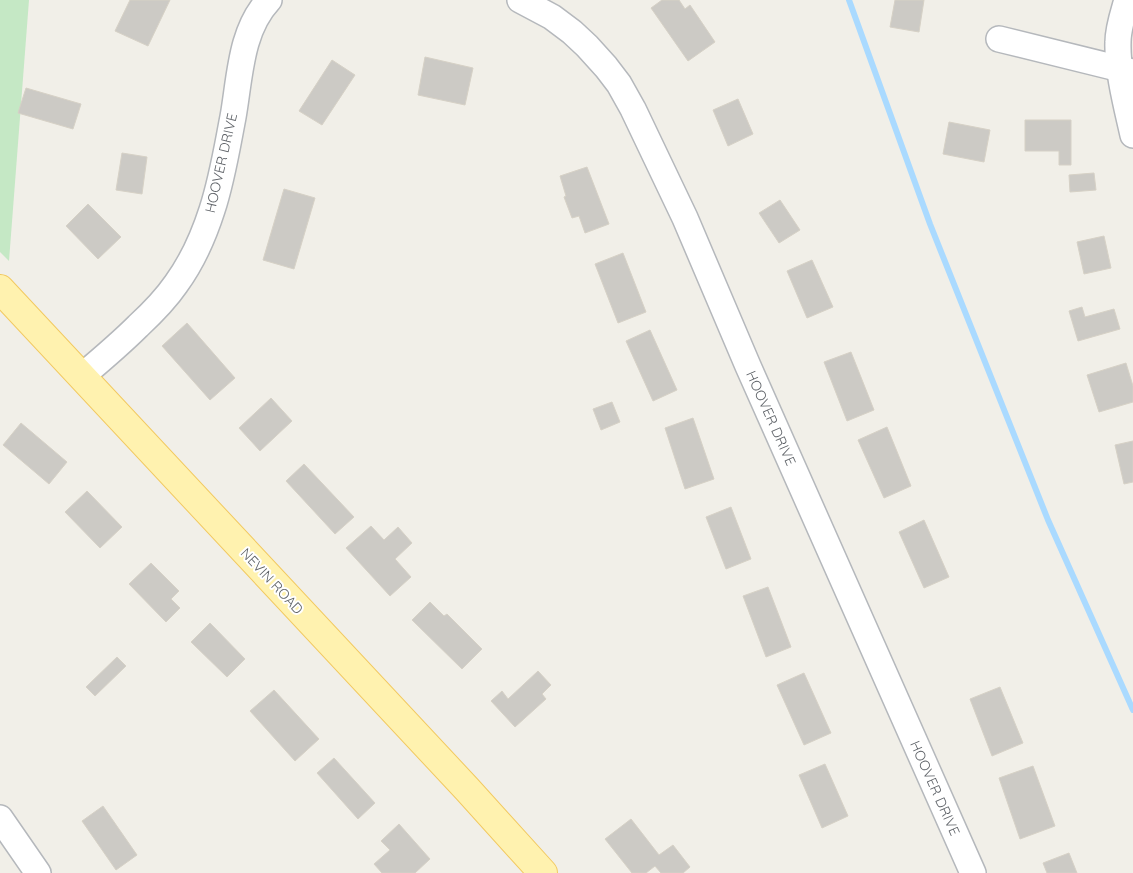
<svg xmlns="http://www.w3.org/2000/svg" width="1133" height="873" font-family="Quicksand,sans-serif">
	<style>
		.green { fill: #c5e8c5 }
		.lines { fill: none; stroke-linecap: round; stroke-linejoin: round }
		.stream { stroke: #aadaff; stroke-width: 6 }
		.building { fill: #cccac5; stroke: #d6d1c6 }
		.minor-casing { stroke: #b5b8bc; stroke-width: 28 }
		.major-casing { stroke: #f2c960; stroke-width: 30 }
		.minor { stroke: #fff; stroke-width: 25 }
		.major { stroke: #fff2af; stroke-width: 28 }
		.labels { text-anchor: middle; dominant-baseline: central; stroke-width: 4; stroke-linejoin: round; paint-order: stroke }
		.street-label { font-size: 14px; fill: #5f6368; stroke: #fff }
	</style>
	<rect width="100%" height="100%" fill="#f1efe8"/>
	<polygon class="green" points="0,0 29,0 9,261 0,252"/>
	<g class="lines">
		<polyline class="stream" points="849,0 930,224 1048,520 1133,710"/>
	</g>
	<g class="building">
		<polygon points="130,0 170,0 148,46 115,31"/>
		<polygon points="662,0 679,0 685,9 690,5 715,42 688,61 651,8"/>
		<polygon points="895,0 924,0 919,32 890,27"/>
		<polygon points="425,57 473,68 465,105 418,95"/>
		<polygon points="332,60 355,75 322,125 299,111"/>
		<polygon points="26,88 81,104 73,129 18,113"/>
		<polygon points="738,99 753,134 728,146 713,110"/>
		<polygon points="1025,120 1071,120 1071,165 1059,165 1059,151 1025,151"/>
		<polygon points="949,122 990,130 984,162 943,154"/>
		<polygon points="122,153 147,157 142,194 116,190"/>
		<polygon points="587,167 609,224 585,233 579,216 572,218 564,197 566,196 560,176"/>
		<polygon points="1094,173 1096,190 1070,192 1069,175"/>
		<polygon points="284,189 315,198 294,269 263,260"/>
		<polygon points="780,200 800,230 779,243 759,213"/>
		<polygon points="88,204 121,237 98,259 66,226"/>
		<polygon points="1104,236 1111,268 1084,274 1077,242"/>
		<polygon points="623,253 646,312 618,323 595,264"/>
		<polygon points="812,260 833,307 807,318 787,271"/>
		<polygon points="1082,307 1085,317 1114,309 1120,329 1078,341 1069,311"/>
		<polygon points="187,323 235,378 210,400 162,346"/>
		<polygon points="650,330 677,390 653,401 626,341"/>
		<polygon points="851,352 874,410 847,421 824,362"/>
		<polygon points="1126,363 1133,386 1133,402 1099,412 1087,375"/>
		<polygon points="271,398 292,421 260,451 239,428"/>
		<polygon points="612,402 620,422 601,430 593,409"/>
		<polygon points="693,418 714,479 685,489 665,428"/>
		<polygon points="21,423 67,462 49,484 3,445"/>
		<polygon points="887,427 911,486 884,498 858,440"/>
		<polygon points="1133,441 1133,482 1124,484 1115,445"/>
		<polygon points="304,464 354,517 335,534 286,481"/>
		<polygon points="87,491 122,527 100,548 65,512"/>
		<polygon points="731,507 751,559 726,569 706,517"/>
		<polygon points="924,520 949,577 924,588 899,532"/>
		<polygon points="371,526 384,540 398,527 412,543 395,559 411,577 390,596 346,548"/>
		<polygon points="151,563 179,591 171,599 180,608 166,622 129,584"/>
		<polygon points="768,587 791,647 766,657 743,596"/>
		<polygon points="430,602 444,616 447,614 482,649 462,669 412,620"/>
		<polygon points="210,623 245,659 227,677 191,642"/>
		<polygon points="117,657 126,666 95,696 86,687"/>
		<polygon points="538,671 551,685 542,694 546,699 515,727 491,701 502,691 508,699"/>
		<polygon points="804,673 831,733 804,745 777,685"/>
		<polygon points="1000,687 1023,743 992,756 970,699"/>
		<polygon points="274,690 319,739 295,761 250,711"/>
		<polygon points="334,758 375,803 358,819 317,773"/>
		<polygon points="825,764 848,816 822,828 799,775"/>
		<polygon points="1033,766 1055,826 1020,839 999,778"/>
		<polygon points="103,806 137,855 116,870 82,821"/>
		<polygon points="631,819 659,855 673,845 690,867 683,873 661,873 655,866 646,873 632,873 605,839"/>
		<polygon points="399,824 430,859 415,873 382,873 374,864 390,850 381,841"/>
		<polygon points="1069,853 1077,873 1047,873 1043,863"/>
	</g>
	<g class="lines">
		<defs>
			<g id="minor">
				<polyline points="520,0 552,17 572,32 587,46 606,67 619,84 633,109 685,218 748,366 973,873"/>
				<path d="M1127,0C1123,14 1118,28 1118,42C1117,70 1127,108 1133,135"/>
				<polyline points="999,39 1133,72"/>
				<path d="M82,376C101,360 120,344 138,326C152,313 165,300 176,284C192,262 204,235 212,210C222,180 227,148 233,117C240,78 240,31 269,0"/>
				<polyline points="0,818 38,873"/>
			</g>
			<polyline id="major" points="0,289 467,789 543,873"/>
		</defs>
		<use href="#minor" class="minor-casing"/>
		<use href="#major" class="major-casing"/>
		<use href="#minor" class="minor"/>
		<use href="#major" class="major"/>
	</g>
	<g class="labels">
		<g class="street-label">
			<text transform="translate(221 163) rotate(-77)">HOOVER DRIVE</text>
			<text transform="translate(771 418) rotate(66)">HOOVER DRIVE</text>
			<text transform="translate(272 581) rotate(47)">NEVIN ROAD</text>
			<text transform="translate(935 788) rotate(66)">HOOVER DRIVE</text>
		</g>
	</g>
</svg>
